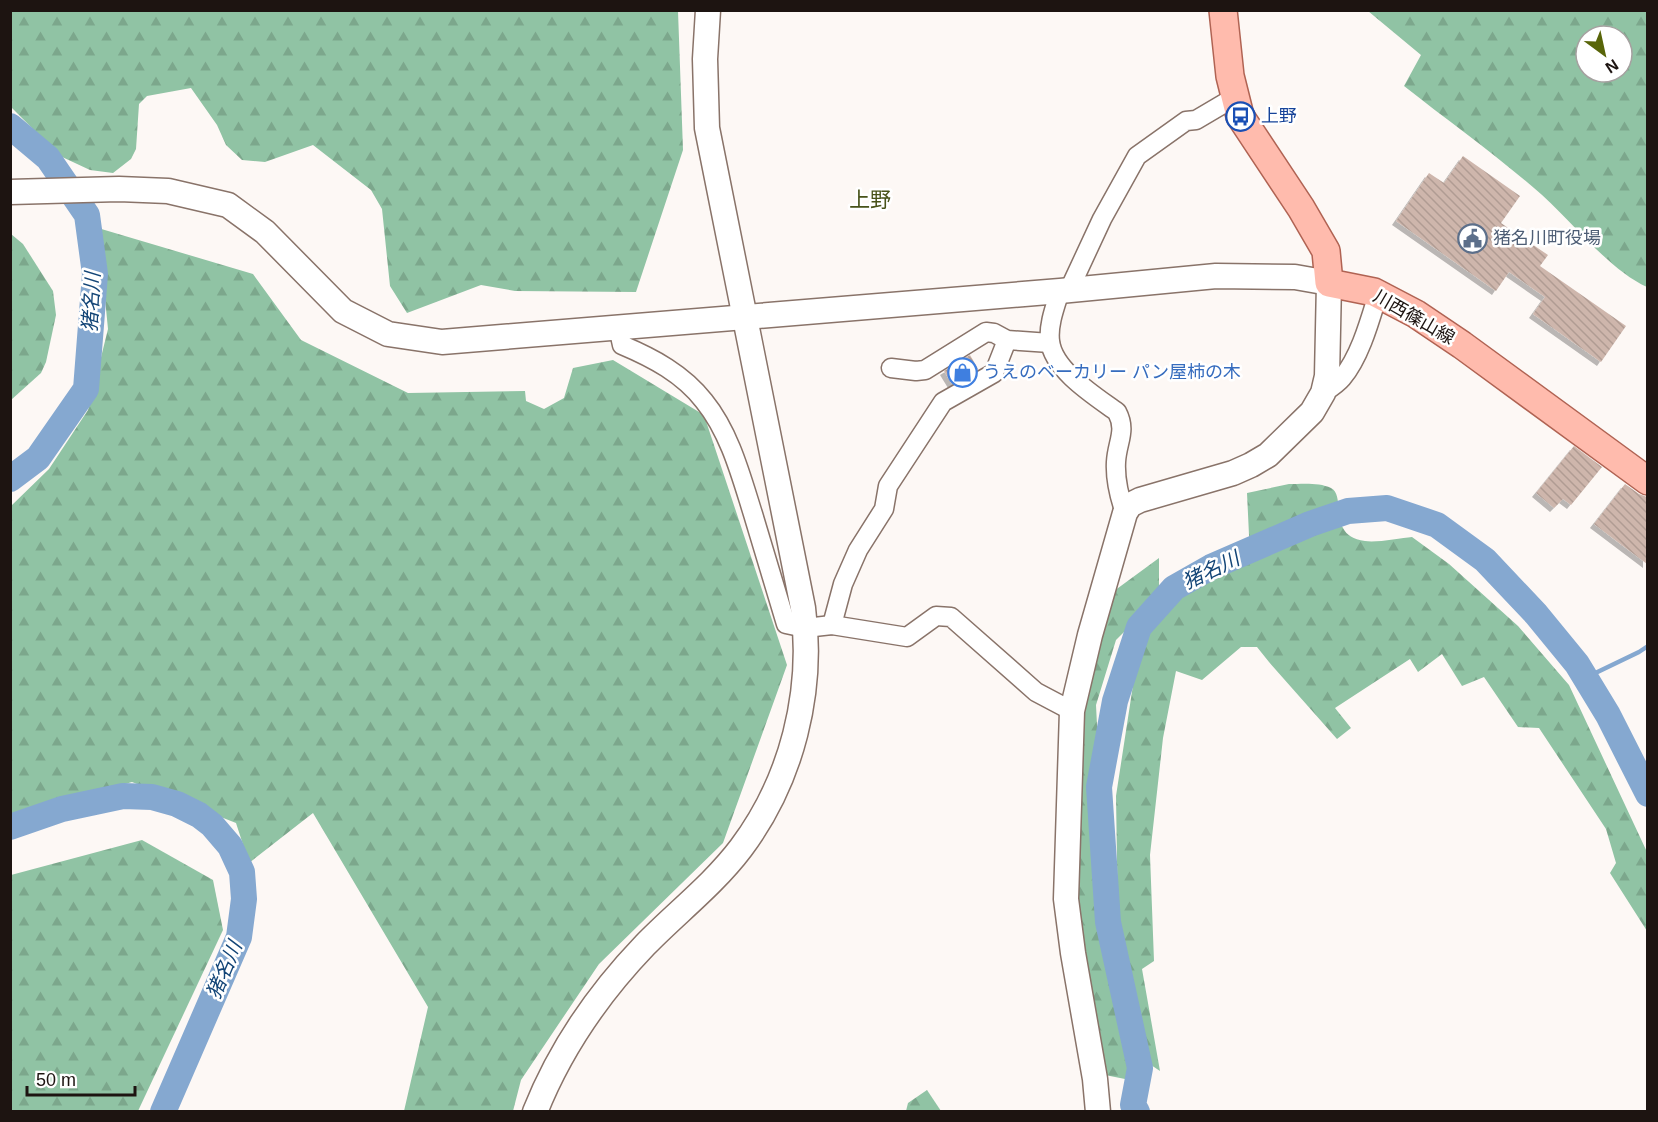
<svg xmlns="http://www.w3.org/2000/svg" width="1658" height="1122" font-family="Arial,'Noto Sans JP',sans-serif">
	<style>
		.forest { fill: url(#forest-firs); fill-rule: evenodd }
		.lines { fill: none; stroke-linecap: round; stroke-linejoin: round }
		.stream { stroke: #85a8d0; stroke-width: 4.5 }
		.river { stroke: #85a8d0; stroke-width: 26 }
		.building { fill: url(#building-back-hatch); filter: url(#shadow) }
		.street-casing { stroke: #897369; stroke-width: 21 }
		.secondary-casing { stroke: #897369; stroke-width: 27 }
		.primary-casing { stroke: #b06353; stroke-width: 30 }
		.street { stroke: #fff; stroke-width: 18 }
		.secondary { stroke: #fff; stroke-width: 24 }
		.primary { stroke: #ffbbad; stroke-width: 27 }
		.labels { text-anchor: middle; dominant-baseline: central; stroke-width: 5; stroke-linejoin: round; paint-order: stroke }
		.transit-label { font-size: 18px; fill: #164399; stroke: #fff; text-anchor: start }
		.service-label { font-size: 18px; fill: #4e5e75; stroke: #fff; text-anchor: start }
		.street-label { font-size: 18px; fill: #1d1411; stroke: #fff }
		.shop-label { font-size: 18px; fill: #366cbe; stroke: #fff; text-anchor: start }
		.water-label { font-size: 20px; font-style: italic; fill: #134577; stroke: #fff }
		.quarter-label { font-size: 21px; fill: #485219; stroke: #fff }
	</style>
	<defs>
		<pattern id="forest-firs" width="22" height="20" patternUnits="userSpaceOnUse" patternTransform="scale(1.5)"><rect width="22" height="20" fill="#90c3a4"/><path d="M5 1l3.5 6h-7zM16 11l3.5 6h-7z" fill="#7ca78c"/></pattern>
		<pattern id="building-back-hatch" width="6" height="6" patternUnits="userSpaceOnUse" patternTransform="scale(1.5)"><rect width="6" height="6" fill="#ceb6ac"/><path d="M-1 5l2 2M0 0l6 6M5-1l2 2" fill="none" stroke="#b09c93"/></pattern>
		<filter id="shadow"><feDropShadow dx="-4" dy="4" stdDeviation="0" flood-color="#0004"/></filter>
	</defs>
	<rect width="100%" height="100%" fill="#fdf8f5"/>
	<g class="forest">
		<polygon points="10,11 678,11 683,150 636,292 515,291 481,285 407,313 390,286 382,209 371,190 313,145 265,162 242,160 226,145 217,125 191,88 147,96 139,104 136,149 131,159 113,173 90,170 60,156 11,107"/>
		<path d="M1368,11H1647V287C1607,269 1569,217 1534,188C1492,152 1447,120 1404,86L1421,55ZM1586,36H1622V72H1586Z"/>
		<polygon points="98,228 253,274 301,340 408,393 525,391 526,401 544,409 564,398 573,368 613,360 704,415 787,665 723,843 599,964 521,1080 513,1111 404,1111 428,1007 313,813 249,863 236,823 132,782 11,817 11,506 49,469 88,410 108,329"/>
		<polygon points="11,234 23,244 53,291 56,315 46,362 41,373 11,400"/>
		<path d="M1289,484C1301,484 1319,482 1331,488C1347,496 1326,536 1365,541C1376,543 1401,538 1412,537L1449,564L1518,626L1569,685L1647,852V931L1610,873L1616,863L1606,829L1539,728L1518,727L1484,677L1462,686L1442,654L1418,672L1410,659L1335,708L1351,728L1337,739L1269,662L1257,647H1241L1202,680L1176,671L1163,738L1150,855L1154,961L1142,969L1160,1071L1151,1065L1139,1024L1118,926L1116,796L1139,646L1180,590L1250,556L1247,493Z"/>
		<polygon points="1159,558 1159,592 1152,604 1116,640 1096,705 1098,745 1090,804 1100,936 1131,1073 1130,1080 1100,1074 1073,914 1083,702 1114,591"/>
		<polygon points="142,840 213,880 223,930 138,1111 11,1111 11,875"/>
		<polygon points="927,1090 941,1111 906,1111 908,1103"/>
	</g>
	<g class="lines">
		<polyline class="stream" points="1585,678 1639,652 1648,646"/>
		<g class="river">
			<polyline points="10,126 48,158 87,215 95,274 86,389 38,458 10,479"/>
			<polyline points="10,827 62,809 123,796 152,797 177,804 199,815 212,825 230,846 242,872 244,899 239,937 163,1112"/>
			<polyline points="1137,1112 1133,1105 1140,1068 1108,922 1099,787 1115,701 1139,627 1174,588 1211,567 1310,524 1348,511 1387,508 1437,525 1485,560 1536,614 1577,664 1608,715 1648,794"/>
		</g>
	</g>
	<g class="building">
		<polygon points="1463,156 1520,196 1501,223 1548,255 1540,266 1626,326 1601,362 1533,314 1545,297 1509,272 1496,291 1396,221 1429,173 1444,183"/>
		<polygon points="970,355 978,369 952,384 944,371"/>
		<polygon points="1574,446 1602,467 1571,505 1563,499 1554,508 1536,493"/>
		<polygon points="1625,484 1639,494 1647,497 1647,564 1594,524"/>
	</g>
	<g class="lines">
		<defs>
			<g id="street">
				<polyline points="1069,290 1102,219 1137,156 1186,121 1196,120 1235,97"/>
				<path d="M1060,291C1055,307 1048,325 1050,341C1053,370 1095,396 1117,412C1127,431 1117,442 1116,462C1115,480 1119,496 1125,513"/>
				<path d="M618,327L622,345C653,358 683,374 704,401C730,433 741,476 753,514C764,551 775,587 786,624L805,628L832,625L907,637L936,616L951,617L1036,692L1072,711"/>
				<polyline points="891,368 916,371 925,370 986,332 994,333 1007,340 1050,343"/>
				<path d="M1323,393C1329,389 1337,384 1342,378C1360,357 1370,320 1378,294"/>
				<polyline points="832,625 843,584 858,550 884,509 888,486 943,402 994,373 1007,340"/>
			</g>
			<g id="secondary">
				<polyline points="10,192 119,189 168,191 228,205 265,232 343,311 388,334 442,342 1060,291 1216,276 1295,277 1329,283 1327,376 1323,393 1312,412 1268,455 1251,465 1233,473 1140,500 1130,505 1125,513 1090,635 1072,711 1066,899 1073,953 1095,1079 1098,1112"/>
				<path d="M535,1112C560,1049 598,994 645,945C676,913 713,885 741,848C792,780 814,692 803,608L707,128L705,59L708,10"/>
			</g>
			<polyline id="primary" points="1223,10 1230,76 1240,116 1301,208 1326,251 1329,283 1374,292 1416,314 1462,345 1648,481"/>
		</defs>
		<use href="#street" class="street-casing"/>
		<use href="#secondary" class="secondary-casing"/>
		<use href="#primary" class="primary-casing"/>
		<use href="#street" class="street"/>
		<use href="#secondary" class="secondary"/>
		<use href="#primary" class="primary"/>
	</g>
	<defs>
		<symbol id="bus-ring" viewBox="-11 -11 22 22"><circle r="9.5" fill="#fff" stroke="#1a4fb4" stroke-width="1.5"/><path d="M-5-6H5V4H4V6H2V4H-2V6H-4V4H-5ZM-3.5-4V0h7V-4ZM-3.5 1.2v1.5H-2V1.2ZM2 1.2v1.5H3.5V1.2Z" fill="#1a4fb4"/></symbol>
		<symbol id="civic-ring" viewBox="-11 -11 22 22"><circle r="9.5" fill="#fff" stroke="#5c6f8a" stroke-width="1.5"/><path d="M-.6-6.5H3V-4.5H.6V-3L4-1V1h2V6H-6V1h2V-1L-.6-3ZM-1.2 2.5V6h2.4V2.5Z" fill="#5c6f8a"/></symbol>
		<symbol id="shop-ring" viewBox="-11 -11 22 22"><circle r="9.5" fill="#fff" stroke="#3f7fe0" stroke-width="1.5"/><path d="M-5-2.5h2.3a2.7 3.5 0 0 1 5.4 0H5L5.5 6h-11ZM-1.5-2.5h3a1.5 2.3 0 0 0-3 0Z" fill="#3f7fe0"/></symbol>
	</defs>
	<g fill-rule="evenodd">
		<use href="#bus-ring" x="1224" y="100" width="33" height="33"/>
		<use href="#civic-ring" x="1456" y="222" width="33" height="33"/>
		<use href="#shop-ring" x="946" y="356" width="33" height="33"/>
	</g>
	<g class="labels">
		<g class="transit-label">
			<text x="1261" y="116">上野</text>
		</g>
		<g class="service-label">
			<text x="1493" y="238">猪名川町役場</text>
		</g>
		<g class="street-label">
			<text transform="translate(1414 317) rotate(30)">川西篠山線</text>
		</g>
		<g class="shop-label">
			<text x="983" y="372">うえのベーカリー パン屋柿の木</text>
		</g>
		<g class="water-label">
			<text transform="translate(91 302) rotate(-87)">猪名川</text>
			<text transform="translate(1211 570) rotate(-26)">猪名川</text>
			<text transform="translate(224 970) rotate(-67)">猪名川</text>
		</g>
		<g class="quarter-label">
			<text x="870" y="199">上野</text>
		</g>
	</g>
	<rect width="1658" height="1122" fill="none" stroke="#1d1411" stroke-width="24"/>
	<g transform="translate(1604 54) rotate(147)"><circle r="28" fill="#ffffff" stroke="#a5a1a0" stroke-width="1.5"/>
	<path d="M0-4.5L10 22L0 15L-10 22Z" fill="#586509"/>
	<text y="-9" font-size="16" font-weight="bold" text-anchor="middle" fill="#1d1411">N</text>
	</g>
	<path d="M27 1086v9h108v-9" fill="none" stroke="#1d1411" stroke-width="3"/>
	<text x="36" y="1086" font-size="18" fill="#1d1411" stroke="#ffffff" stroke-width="4.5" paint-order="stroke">50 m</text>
</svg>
